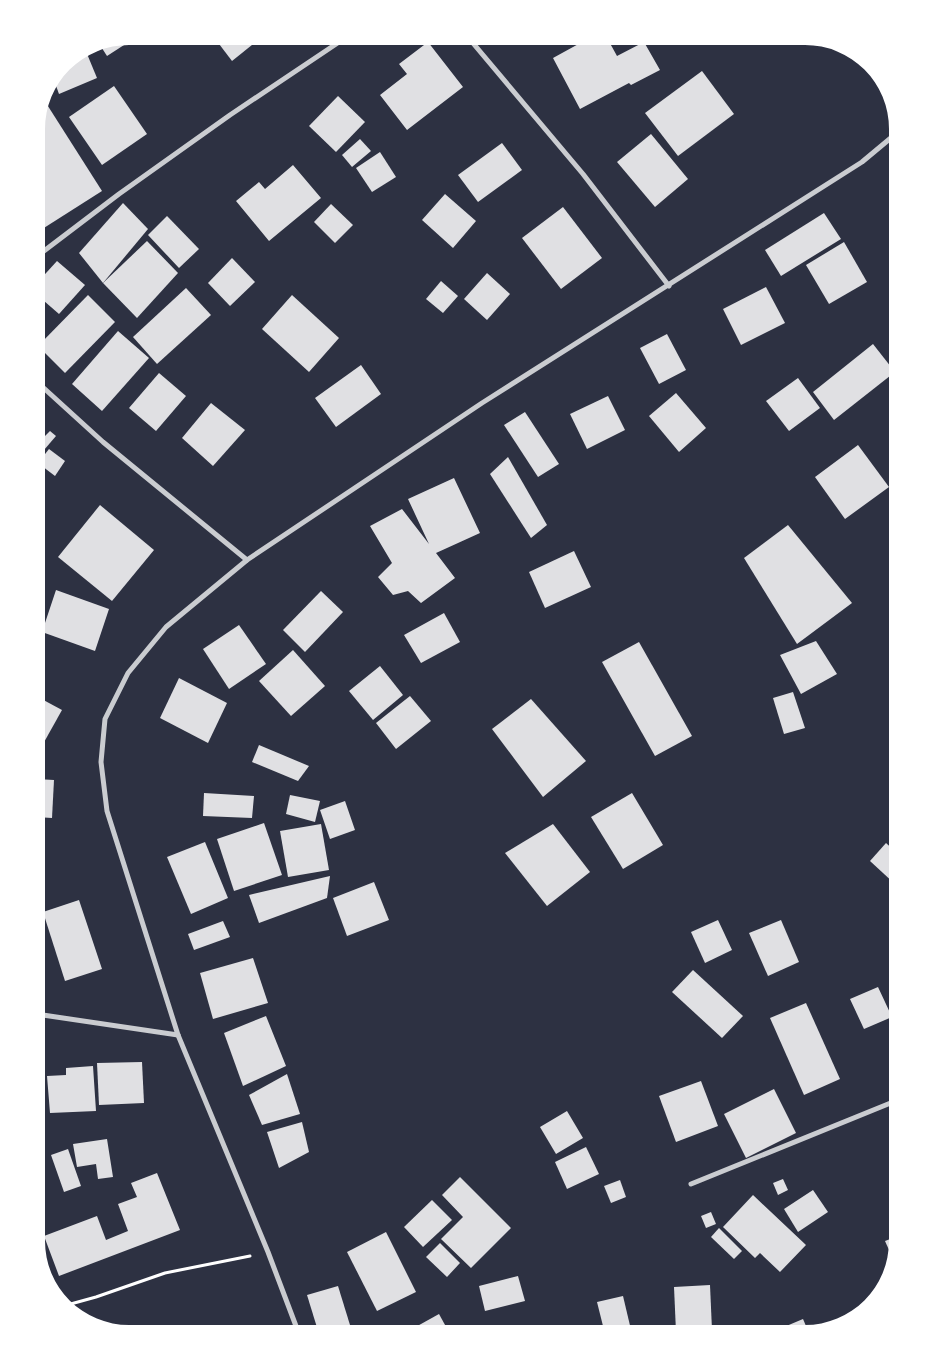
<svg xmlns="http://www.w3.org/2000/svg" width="934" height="1370" font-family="'Sofia Sans Condensed',sans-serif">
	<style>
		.building { fill: #e0e0e3 }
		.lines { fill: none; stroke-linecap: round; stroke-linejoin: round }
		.path { stroke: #fff; stroke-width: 3 }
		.minor { stroke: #caccd0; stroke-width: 5 }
	</style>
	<rect width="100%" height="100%" fill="#2d3142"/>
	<g class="building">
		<polygon points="129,36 138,36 107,56 98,42"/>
		<polygon points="213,36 263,36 232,61"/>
		<polygon points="593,36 606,36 617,56 644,42 660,70 631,85 629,83 580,109 553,58"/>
		<polygon points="428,42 463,87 407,130 380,95 407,74 399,64"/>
		<polygon points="85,49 97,78 59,94 55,83 64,63"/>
		<polygon points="702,71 734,114 678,156 645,113"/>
		<polygon points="114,86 147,134 102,165 69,117"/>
		<polygon points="338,96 365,122 336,152 309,126"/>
		<polygon points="46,103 102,191 36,233 36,124"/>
		<polygon points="651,134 688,179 655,207 617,162"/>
		<polygon points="360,139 371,151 352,167 342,155"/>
		<polygon points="502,143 522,170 478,202 458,175"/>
		<polygon points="380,152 396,177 372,192 356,168"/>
		<polygon points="293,165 321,198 269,241 236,201 259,182 265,189"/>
		<polygon points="445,194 476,221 453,248 422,220"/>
		<polygon points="123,203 148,229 103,283 79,253"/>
		<polygon points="331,204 353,225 335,243 314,222"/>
		<polygon points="563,207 602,258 561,289 522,238"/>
		<polygon points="824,213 841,239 781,276 765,250"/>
		<polygon points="167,216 199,249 179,268 148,235"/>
		<polygon points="147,241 178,273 137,318 103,283"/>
		<polygon points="844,242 867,282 829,304 806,265"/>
		<polygon points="232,258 255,282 230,306 208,283"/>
		<polygon points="57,261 85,285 59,314 36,294 36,284"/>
		<polygon points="487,273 510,294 487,320 464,299"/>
		<polygon points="441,281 458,296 443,313 426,299"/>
		<polygon points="766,287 785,323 741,345 723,309"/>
		<polygon points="186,288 211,315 157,364 133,337"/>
		<polygon points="88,295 115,322 65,373 38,346"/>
		<polygon points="292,295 339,338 309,372 262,329"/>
		<polygon points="118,331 149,358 102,411 72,384"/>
		<polygon points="667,334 686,370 659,384 640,348"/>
		<polygon points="873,344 895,372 834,420 813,392"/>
		<polygon points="361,365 381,394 336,427 315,398"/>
		<polygon points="159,373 186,396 156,431 129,408"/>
		<polygon points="798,378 820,408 789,431 766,401"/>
		<polygon points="676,393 706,428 679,452 649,416"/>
		<polygon points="608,396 625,430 587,449 570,414"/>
		<polygon points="211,403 245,430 213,466 182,438"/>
		<polygon points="525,412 559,464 538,477 504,425"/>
		<polygon points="50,431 56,436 44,450 37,444"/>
		<polygon points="858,445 889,487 845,519 815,477"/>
		<polygon points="49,449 65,461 55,476 38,463"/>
		<polygon points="508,457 547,525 531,538 490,474"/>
		<polygon points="454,478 480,533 436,553 455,578 421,603 408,591 393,595 378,577 392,563 370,526 402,509 429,544 408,499"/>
		<polygon points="100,505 154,550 112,601 58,557"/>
		<polygon points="788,525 852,603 797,644 744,558"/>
		<polygon points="574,551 591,587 545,608 529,572"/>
		<polygon points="56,590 109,609 95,651 42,632"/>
		<polygon points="321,591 343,612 305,652 283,630"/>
		<polygon points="444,613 460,642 421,663 404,635"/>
		<polygon points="239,625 266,664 229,689 203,649"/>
		<polygon points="816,641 837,674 801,694 780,655"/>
		<polygon points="639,642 692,736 655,756 602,662"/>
		<polygon points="293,650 325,686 291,716 259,681"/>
		<polygon points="380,666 403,695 373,720 349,691"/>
		<polygon points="179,678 227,703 208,743 160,718"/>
		<polygon points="793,692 805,728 784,734 773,698"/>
		<polygon points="36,696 62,710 43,744 36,741"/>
		<polygon points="410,696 431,721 396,749 376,723"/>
		<polygon points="531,699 586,761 543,797 492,729"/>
		<polygon points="259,745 309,766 298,781 252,762"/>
		<polygon points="36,779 54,780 52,818 36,817"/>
		<polygon points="204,793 254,796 252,818 203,816"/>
		<polygon points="632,793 663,845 623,869 591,817"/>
		<polygon points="290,795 320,801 315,822 286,814"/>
		<polygon points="345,801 355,830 330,839 320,810"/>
		<polygon points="264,823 282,875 234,891 217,839"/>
		<polygon points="321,824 329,870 288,877 280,831"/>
		<polygon points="553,824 590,872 547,906 505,853"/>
		<polygon points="205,842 228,898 191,914 167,857"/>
		<polygon points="886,843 898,854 898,883 896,885 870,861"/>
		<polygon points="330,876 327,898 259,923 249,895"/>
		<polygon points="374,882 389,920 347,936 333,898"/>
		<polygon points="79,900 102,969 65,981 43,912"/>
		<polygon points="718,920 732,950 705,963 691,932"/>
		<polygon points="781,920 799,962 768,976 749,933"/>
		<polygon points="223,921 230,937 194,950 188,934"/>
		<polygon points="253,958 268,1003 213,1019 200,973"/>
		<polygon points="693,970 743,1016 722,1038 672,992"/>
		<polygon points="878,987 892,1017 864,1029 850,999"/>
		<polygon points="806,1003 840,1079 804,1095 770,1018"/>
		<polygon points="266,1016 286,1066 243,1086 224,1033"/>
		<polygon points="142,1062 144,1103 99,1105 97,1063"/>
		<polygon points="93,1066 96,1111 50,1113 47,1076 66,1075 66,1068"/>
		<polygon points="287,1074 300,1114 262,1125 249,1095"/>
		<polygon points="701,1081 718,1126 676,1142 659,1096"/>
		<polygon points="774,1089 796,1133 746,1158 724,1114"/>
		<polygon points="567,1111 583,1138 556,1154 540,1127"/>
		<polygon points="302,1122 309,1152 279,1168 267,1132"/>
		<polygon points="107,1139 113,1177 98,1179 96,1164 77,1167 73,1144"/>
		<polygon points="586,1147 599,1174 567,1189 555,1162"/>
		<polygon points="68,1149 81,1186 64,1192 51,1155"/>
		<polygon points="157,1173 180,1230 59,1276 44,1236 97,1216 106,1240 128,1231 118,1204 137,1197 131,1183"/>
		<polygon points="460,1177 511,1228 471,1268 441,1239 463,1217 442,1195"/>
		<polygon points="783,1179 788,1190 778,1195 773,1183"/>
		<polygon points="620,1180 626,1197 611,1203 604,1186"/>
		<polygon points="813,1190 828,1212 798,1232 784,1209"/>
		<polygon points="753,1195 806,1245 780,1272 760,1253 755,1258 723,1227"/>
		<polygon points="432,1200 452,1220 423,1247 404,1227"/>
		<polygon points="711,1212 716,1224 706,1228 701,1216"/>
		<polygon points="719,1228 742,1251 734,1259 711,1237"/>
		<polygon points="386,1232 416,1292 377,1311 347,1252"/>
		<polygon points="898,1236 898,1241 893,1259 885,1241"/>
		<polygon points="440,1243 460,1263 447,1277 426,1257"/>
		<polygon points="518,1276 525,1301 485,1311 479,1286"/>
		<polygon points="710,1285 712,1330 676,1332 674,1287"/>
		<polygon points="338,1286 350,1325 319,1334 307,1295"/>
		<polygon points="623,1296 632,1334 605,1334 597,1302"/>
		<polygon points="439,1314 450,1334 403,1334"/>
		<polygon points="803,1319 809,1333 787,1334 784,1327"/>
	</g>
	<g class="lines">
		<polyline class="path" points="67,1305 96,1297 165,1273 250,1256"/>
		<g class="minor">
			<polyline points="467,36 583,174 669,286"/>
			<polyline points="36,257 119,194 230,115 348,36"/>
			<polyline points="36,381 103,442 247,560"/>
			<polyline points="36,1014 178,1035"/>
			<polyline points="691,1184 898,1100"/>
			<polyline points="299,1334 268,1252 178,1035 107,811 101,762 105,719 128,673 166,627 247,560 482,403 862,162 898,132"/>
		</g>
	</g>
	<path d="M0 0H934V1370H0ZM129 45H805A84 84 0 0 1 889 129V1241A84 84 0 0 1 805 1325H129A84 84 0 0 1 45 1241V129A84 84 0 0 1 129 45Z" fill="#fff" fill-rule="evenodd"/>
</svg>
